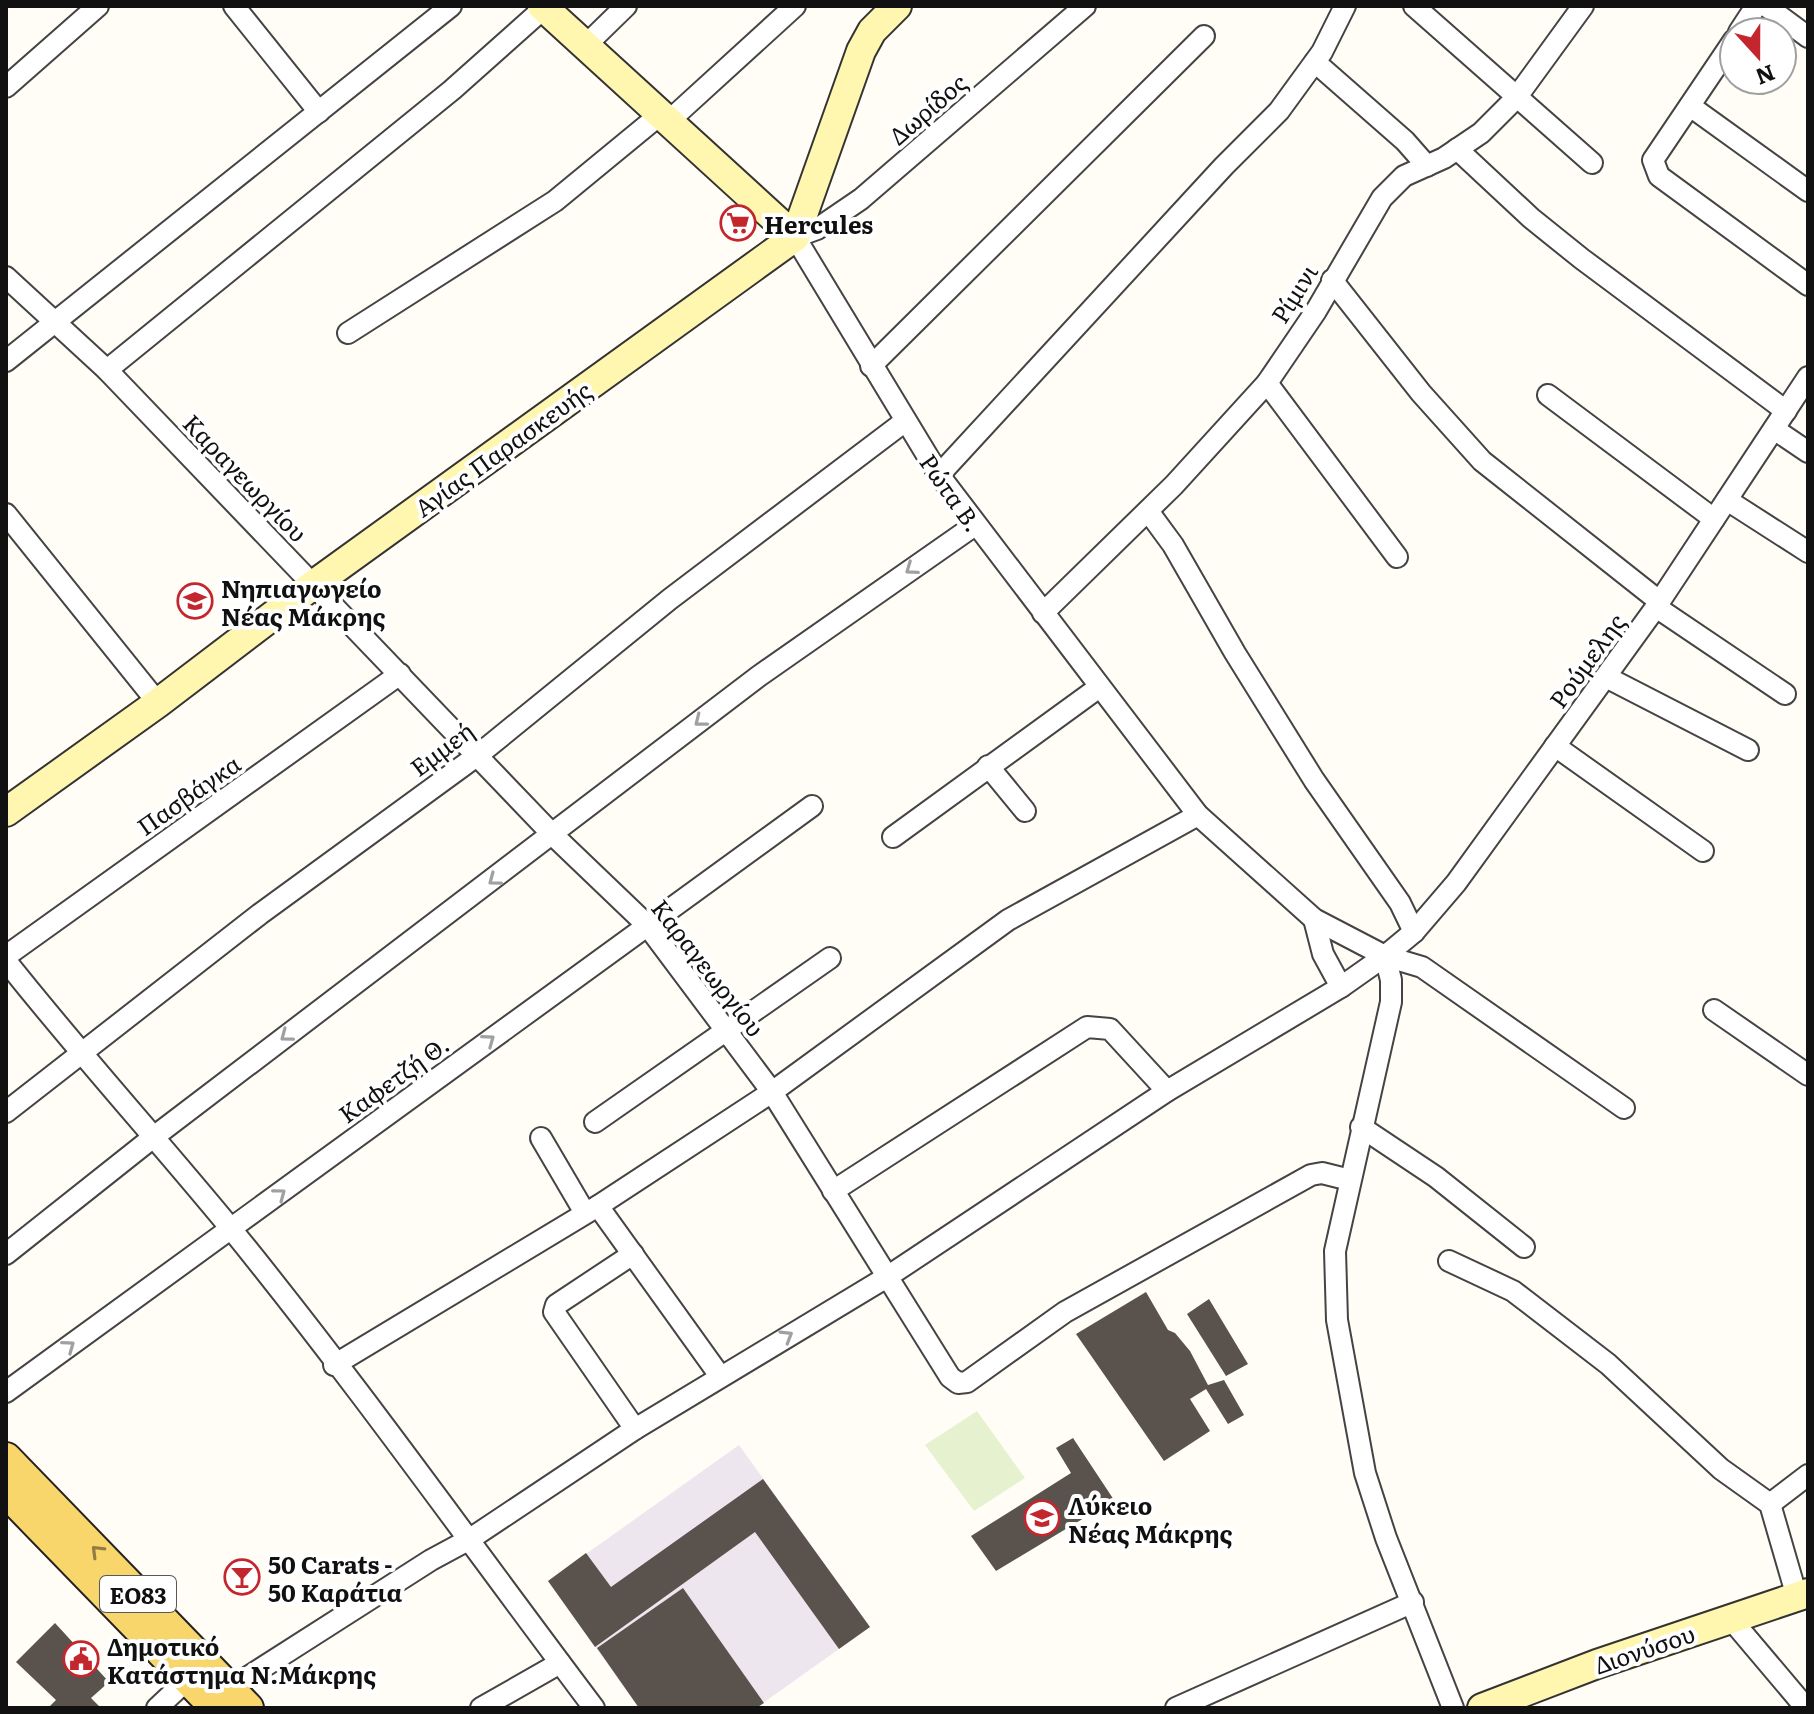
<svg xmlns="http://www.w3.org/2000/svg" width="1814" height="1714" font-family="Literata,serif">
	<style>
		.industrial { fill: #eee6ef }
		.pitch { fill: #e6f2cf }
		.building { fill: #5a524d }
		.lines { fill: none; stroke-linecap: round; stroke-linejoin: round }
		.street-casing { stroke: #444; stroke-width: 24 }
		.secondary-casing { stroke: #333; stroke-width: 32 }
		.primary-casing { stroke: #222; stroke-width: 34 }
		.street { stroke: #fff; stroke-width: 20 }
		.secondary { stroke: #fff6b0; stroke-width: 28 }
		.primary { stroke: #f9d66b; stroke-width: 30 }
		.oneway { stroke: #a0a0a0 }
		.oneway2 { stroke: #917d42 }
		.labels { text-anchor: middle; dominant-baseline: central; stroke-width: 8; stroke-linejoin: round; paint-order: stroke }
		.shield { fill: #fff; stroke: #585858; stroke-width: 2 }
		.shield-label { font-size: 22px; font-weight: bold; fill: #111 }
		.street-label { font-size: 24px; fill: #111; stroke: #fff }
		.poi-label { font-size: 24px; font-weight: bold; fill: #111; stroke: #fff; text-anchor: start }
	</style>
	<rect width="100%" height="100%" fill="#fffdf5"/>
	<polygon class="industrial" points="739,1445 870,1627 756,1708 639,1708 548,1581"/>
	<polygon class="pitch" points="977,1411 1025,1478 974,1511 925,1445"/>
	<g class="building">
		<polygon points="1146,1292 1168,1330 1175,1333 1190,1351 1208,1385 1224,1380 1244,1415 1228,1424 1206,1389 1190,1399 1210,1431 1164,1461 1076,1334"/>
		<polygon points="1209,1299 1248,1364 1226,1376 1187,1314"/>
		<polygon points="1073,1438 1114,1500 996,1571 971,1536 1071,1473 1056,1448"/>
		<polygon points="763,1479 870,1627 839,1649 755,1532 595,1647 548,1581 586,1553 611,1587"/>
		<polygon points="683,1588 764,1703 756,1708 639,1708 597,1648"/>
		<polygon points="55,1623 109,1682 91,1698 101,1708 48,1708 56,1700 16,1662"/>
	</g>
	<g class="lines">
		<defs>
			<g id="street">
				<polyline points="234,6 319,112"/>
				<polyline points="1085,6 861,199 817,229 795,237 939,475 1198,815 1314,919 1385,956 1422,967 1624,1108"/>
				<polyline points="1414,6 1592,163"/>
				<polyline points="1766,6 1808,37"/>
				<polyline points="1739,32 1756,6"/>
				<polyline points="1734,40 1653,160 1659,176 1808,285"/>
				<polyline points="586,45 626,6"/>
				<polyline points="1315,62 1405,141 1427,166"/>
				<polyline points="6,87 98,6"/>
				<polyline points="1690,106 1808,191"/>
				<polyline points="670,120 795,6"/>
				<polyline points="1457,149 1531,218 1582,259 1786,411"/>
				<polyline points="6,277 107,370 553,835 647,925 772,1092 950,1377 958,1383 967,1382 1065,1312 1311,1175 1322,1173 1350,1180"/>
				<polyline points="1332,280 1421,393 1482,461 1659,601"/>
				<polyline points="348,333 555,201 662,113"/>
				<polyline points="6,361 451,6"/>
				<polyline points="871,366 1204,36"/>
				<polyline points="107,370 452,90 544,8"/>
				<polyline points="1267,383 1397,557"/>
				<polyline points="1548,395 1714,519"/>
				<polyline points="1774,429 1808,452"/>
				<polyline points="939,475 1224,166 1279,111 1322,52 1345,6"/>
				<polyline points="1727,500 1808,552"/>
				<polyline points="1148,511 1173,545 1235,653 1314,780 1400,903 1414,932"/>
				<polyline points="6,514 158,703"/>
				<polyline points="1656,607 1785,694"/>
				<polyline points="1043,613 1174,485 1267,383 1316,311 1382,198 1404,176 1444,158 1481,133 1516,98 1583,6"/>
				<polyline points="1606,677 1748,750"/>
				<polyline points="1555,746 1703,851"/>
				<polyline points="988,766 1025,811"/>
				<polyline points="893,837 1098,688"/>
				<polyline points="1314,919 1323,954 1341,987"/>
				<polyline points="6,956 400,674"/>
				<polyline points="1385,956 1391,980 1391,1002 1335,1251 1337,1320 1365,1473 1386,1538 1453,1708"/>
				<path d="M6,961C79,1053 158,1140 232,1230C358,1385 474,1549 594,1708"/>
				<polyline points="1714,1010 1808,1075"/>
				<polyline points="6,1112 260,914 478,755 670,599 904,422"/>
				<polyline points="595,1122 830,958"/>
				<polyline points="1361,1127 1436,1177 1524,1247"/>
				<polyline points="541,1138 585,1213"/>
				<polyline points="833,1191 1087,1027 1110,1029 1167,1091"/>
				<polyline points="598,1206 720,1376"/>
				<polyline points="6,1254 151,1139 759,676 975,525"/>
				<polyline points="633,1254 556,1305 554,1312 635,1429"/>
				<polyline points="1449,1261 1513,1291 1608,1364 1721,1469 1770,1504 1797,1597"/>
				<polyline points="334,1365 598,1206 772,1092 1008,920 1198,815"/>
				<polyline points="6,1392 812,806"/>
				<polyline points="1770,1504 1808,1475"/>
				<polyline points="1730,1618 1806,1708"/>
				<polyline points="229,1689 431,1560 470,1539 635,1429 887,1277 1167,1091 1341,987 1385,956 1414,932 1456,883 1656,607 1808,377"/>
				<polyline points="157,1708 188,1679"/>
				<polyline points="481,1708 560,1663"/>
				<polyline points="1176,1708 1413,1602"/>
			</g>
			<g id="secondary">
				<polyline points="542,6 795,237"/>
				<polyline points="6,812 158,703 313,585 795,237 861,51 872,31 897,6"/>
				<polyline points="1482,1708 1597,1664 1808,1593"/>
			</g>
			<g id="primary">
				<polyline points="6,1458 248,1708"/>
				<polyline points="6,1492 216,1708"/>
			</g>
		</defs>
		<use href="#street" class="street-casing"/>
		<use href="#secondary" class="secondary-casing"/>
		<use href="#primary" class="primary-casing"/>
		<use href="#street" class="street"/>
		<use href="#secondary" class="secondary"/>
		<use href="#primary" class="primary"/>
	</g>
	<defs><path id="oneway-chevron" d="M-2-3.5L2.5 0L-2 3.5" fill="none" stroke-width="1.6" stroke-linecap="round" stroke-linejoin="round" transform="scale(2)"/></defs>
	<g class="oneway">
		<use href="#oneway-chevron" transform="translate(911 569) rotate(145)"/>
		<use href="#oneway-chevron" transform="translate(700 721) rotate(142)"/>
		<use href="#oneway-chevron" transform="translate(494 880) rotate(143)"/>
		<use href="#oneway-chevron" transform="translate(286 1036) rotate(143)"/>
		<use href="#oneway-chevron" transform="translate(489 1040) rotate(-36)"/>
		<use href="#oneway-chevron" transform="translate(280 1194) rotate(-37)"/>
		<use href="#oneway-chevron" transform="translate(787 1336) rotate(-31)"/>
		<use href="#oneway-chevron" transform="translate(69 1346) rotate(-36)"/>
	</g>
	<use class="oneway2" href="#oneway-chevron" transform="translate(97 1551) rotate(-135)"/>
	<defs>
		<symbol id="supermarket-ring" viewBox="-11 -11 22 22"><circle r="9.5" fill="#fff" stroke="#c4262e" stroke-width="1.5"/><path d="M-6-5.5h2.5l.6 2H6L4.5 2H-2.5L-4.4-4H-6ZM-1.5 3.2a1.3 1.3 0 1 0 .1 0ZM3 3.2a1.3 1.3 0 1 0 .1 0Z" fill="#c4262e"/></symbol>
		<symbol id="school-ring" viewBox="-11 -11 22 22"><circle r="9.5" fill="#fff" stroke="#c4262e" stroke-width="1.5"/><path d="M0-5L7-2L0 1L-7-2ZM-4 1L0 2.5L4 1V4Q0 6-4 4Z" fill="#c4262e"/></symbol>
		<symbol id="bar-ring" viewBox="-11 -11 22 22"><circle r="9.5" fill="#fff" stroke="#c4262e" stroke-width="1.5"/><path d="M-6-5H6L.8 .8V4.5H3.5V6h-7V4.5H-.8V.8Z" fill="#c4262e"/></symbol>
		<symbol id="civic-ring" viewBox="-11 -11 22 22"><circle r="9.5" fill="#fff" stroke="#c4262e" stroke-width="1.5"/><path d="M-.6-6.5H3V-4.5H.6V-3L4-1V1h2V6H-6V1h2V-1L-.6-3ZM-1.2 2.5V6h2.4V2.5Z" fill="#c4262e"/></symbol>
	</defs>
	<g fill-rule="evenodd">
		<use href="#supermarket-ring" x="718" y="203" width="40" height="40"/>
		<use href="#school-ring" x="175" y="581" width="40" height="40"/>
		<use href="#school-ring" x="1022" y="1498" width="40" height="40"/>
		<use href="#bar-ring" x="222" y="1557" width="40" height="40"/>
		<use href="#civic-ring" x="61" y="1639" width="40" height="40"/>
	</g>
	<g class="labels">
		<rect class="shield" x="100" y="1576" width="76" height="36" rx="6"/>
		<g class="shield-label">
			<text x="138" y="1594">ΕΟ83</text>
		</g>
		<g class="street-label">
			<text transform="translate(927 108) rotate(-41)">Δωρίδος</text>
			<text transform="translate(1293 293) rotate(-58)">Ρίμινι</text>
			<text transform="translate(502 448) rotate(-36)">Αγίας Παρασκευής</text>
			<text transform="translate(246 477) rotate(46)">Καραγεωργίου</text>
			<text transform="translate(952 492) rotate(55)">Ρώτα Β.</text>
			<text transform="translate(1586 660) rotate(-54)">Ρούμελης</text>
			<text transform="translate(441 748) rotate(-37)">Εμμεή</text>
			<text transform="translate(188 794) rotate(-35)">Πασβάγκα</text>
			<text transform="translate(709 967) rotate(52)">Καραγεωργίου</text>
			<text transform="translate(393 1078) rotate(-36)">Καφετζή Θ.</text>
			<text transform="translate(1644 1648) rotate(-19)">Διονύσου</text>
		</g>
		<g class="poi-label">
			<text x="764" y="223">Hercules</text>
			<text x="221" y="587">Νηπιαγωγείο<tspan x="221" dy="28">Νέας Μάκρης</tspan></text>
			<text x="1068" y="1504">Λύκειο<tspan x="1068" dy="28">Νέας Μάκρης</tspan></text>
			<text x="268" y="1563">50 Carats -<tspan x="268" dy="28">50 Καράτια</tspan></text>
			<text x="107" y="1645">Δημοτικό<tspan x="107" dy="28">Κατάστημα Ν.Μάκρης</tspan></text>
		</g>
	</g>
	<rect width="1814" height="1714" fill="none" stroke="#111111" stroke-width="16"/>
	<g transform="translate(1758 56) rotate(159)"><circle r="38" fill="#ffffff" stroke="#a0a0a0" stroke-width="2"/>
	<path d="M0-6L14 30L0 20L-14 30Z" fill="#c4262e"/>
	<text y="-12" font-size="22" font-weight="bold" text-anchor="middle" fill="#111111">N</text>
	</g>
</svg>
